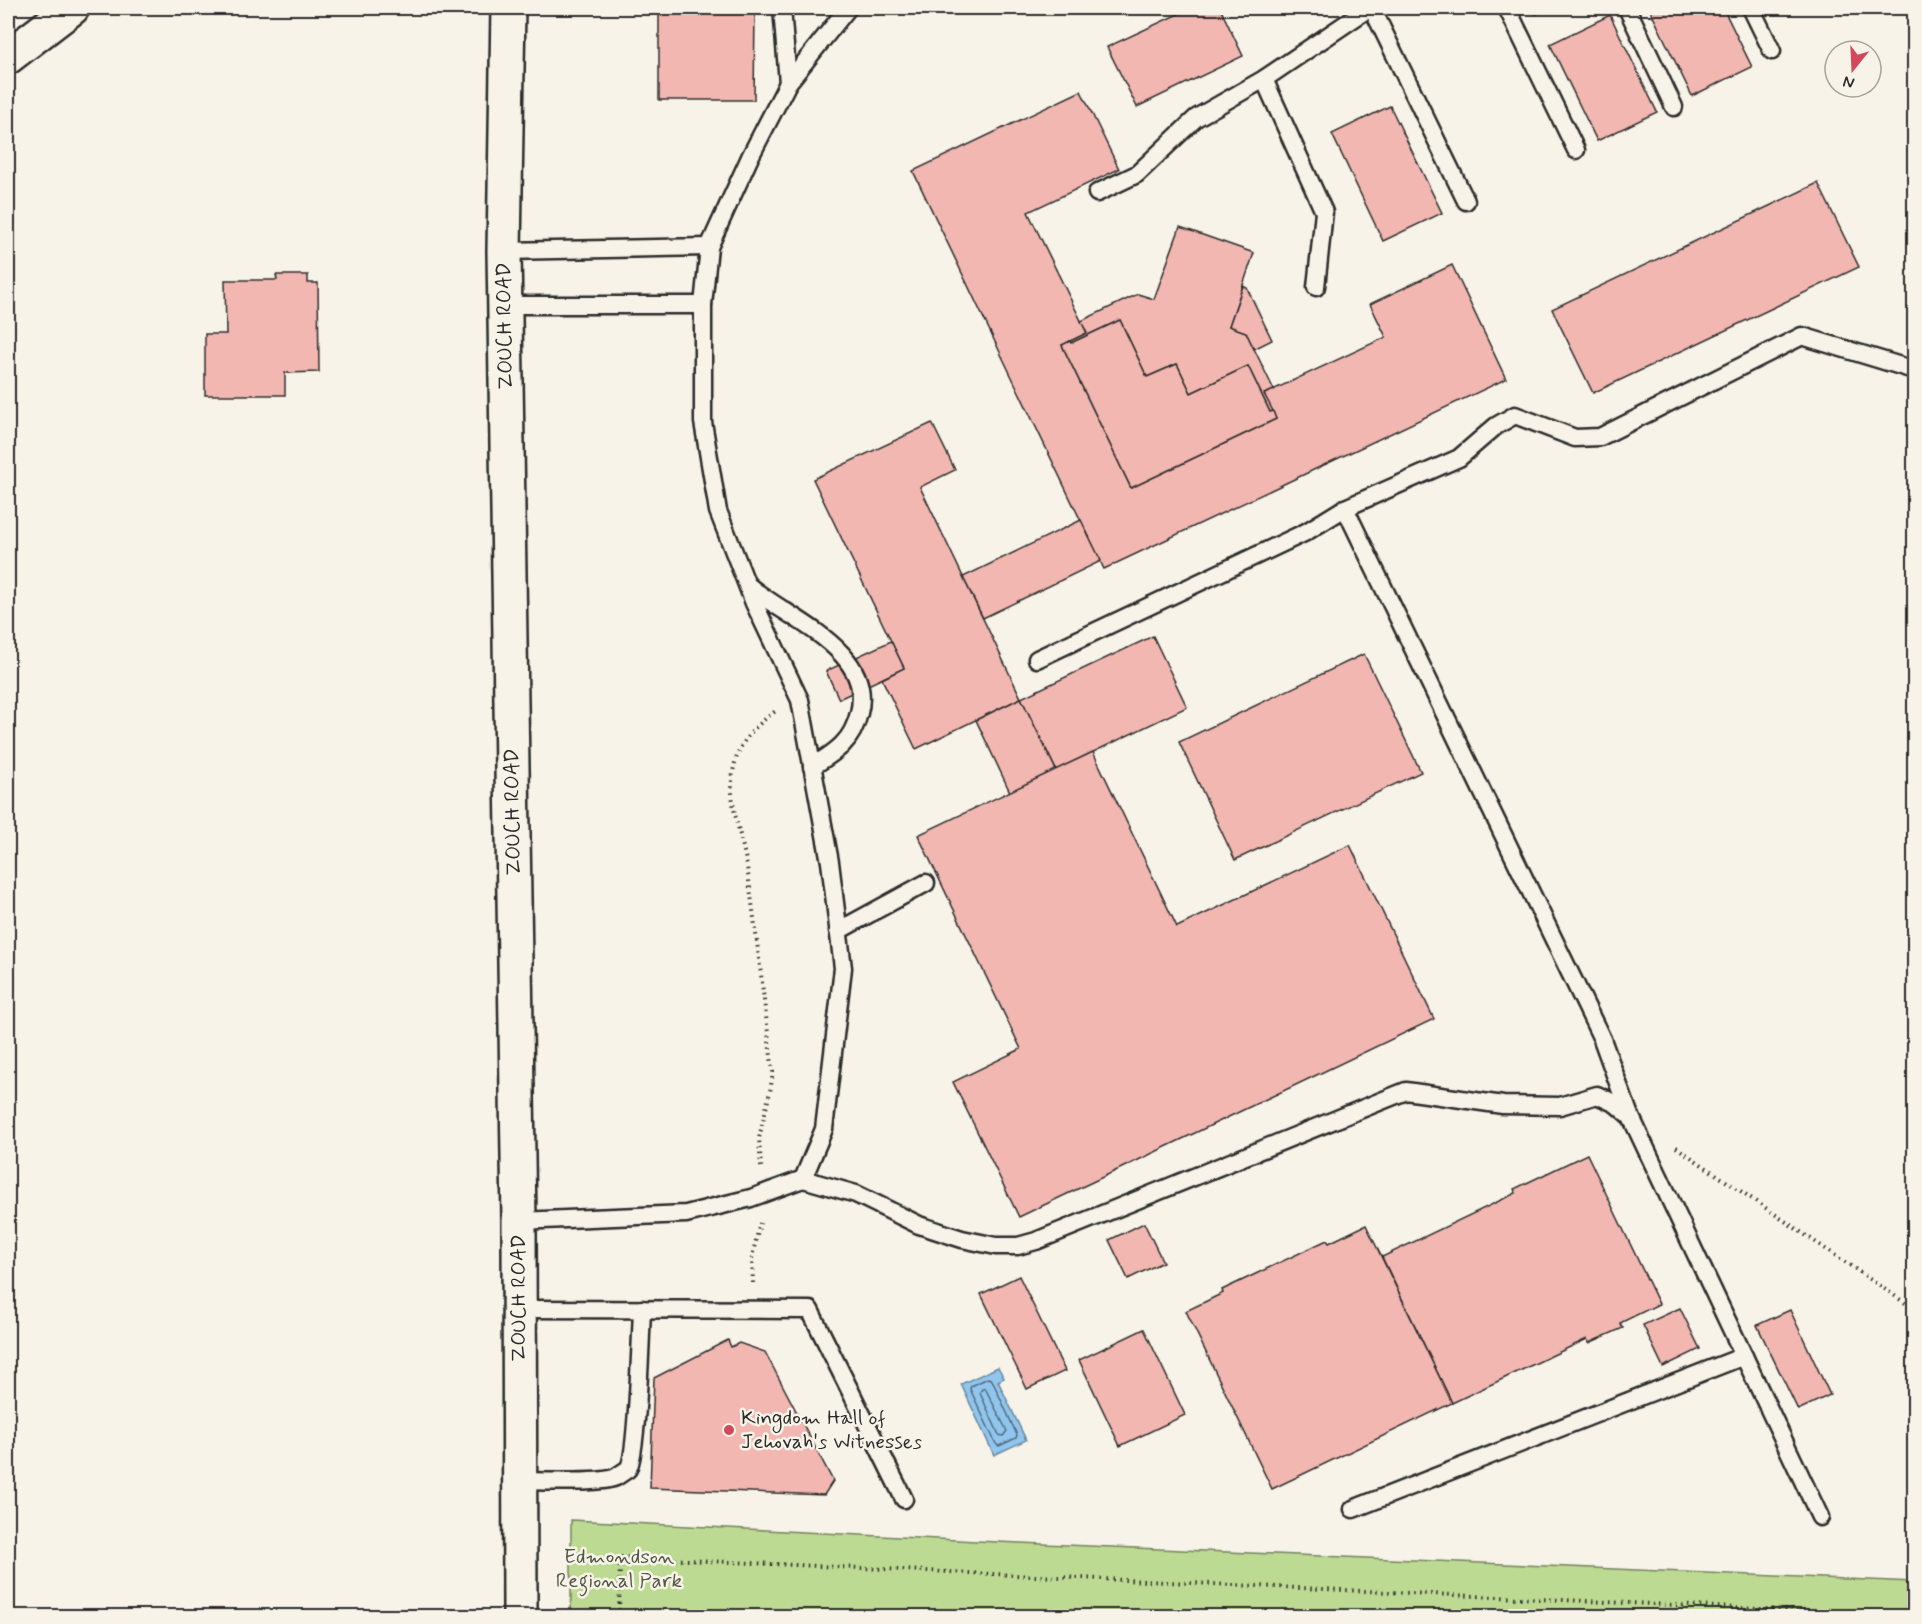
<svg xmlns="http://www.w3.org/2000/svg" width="1922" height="1624" font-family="Mynerve,sans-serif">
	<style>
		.green { fill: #bdda92; stroke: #74825e; stroke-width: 1.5 }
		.water { fill: #90c6ee; stroke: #6888a0; stroke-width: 1.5 }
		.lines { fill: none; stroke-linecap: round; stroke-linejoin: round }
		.shore { stroke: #536979; stroke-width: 1.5 }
		.building { fill: #f2b7b1; stroke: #2b2b2b; stroke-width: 1.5 }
		.service-casing { stroke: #2b2b2b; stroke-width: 21 }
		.minor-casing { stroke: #2b2b2b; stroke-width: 38 }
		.primary-casing { stroke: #2b2b2b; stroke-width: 38 }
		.path { stroke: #2b2b2b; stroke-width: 4; stroke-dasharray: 1.5 4.5; stroke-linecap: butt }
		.service { stroke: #f7f3e8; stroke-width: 16 }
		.minor { stroke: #f7f3e8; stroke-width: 33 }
		.primary { stroke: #f7f3e8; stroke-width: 33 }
		.poi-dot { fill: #d1495b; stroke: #f7f3e8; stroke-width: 2 }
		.labels { text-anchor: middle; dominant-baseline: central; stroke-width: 5; stroke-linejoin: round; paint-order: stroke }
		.street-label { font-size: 21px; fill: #2b2b2b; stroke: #f7f3e8 }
		.poi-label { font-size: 21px; fill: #2b2b2b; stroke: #f7f3e8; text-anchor: start }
		.park-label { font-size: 21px; fill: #505745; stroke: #f7f3e8 }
	</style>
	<rect width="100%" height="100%" fill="#f7f3e8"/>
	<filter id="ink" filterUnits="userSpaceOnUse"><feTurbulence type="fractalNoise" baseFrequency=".0167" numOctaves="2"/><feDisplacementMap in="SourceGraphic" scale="12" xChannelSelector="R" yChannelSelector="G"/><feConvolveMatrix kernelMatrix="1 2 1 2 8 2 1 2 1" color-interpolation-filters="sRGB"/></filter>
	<g filter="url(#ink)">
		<polygon class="green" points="571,1520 976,1541 1914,1582 1914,1616 571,1616"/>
		<polygon class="water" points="998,1367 1004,1378 998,1381 1026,1440 994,1455 961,1384"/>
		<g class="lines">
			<g class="shore">
				<polygon points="988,1378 992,1380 1017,1435 1016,1438 999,1446 996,1444 970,1389 971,1386"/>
				<polygon points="985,1388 1007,1431 1003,1436 999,1435 980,1393 981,1390"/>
			</g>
		</g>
		<g class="building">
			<polygon points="659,8 755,8 754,100 659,100"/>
			<polygon points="1191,8 1220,8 1243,56 1137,107 1107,47"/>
			<polygon points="1532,8 1550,8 1536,14"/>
			<polygon points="1649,8 1723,8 1752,67 1692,96"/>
			<polygon points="1610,15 1657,112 1597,141 1550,44"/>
			<polygon points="1081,91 1119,169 1028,212 1087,333 1062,345 1131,488 1276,419 1264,394 1386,337 1370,304 1452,265 1506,379 1104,569 913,171"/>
			<polygon points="1390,106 1442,213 1383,241 1332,134"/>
			<polygon points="1818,183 1859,267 1593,393 1552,309"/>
			<polygon points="1180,227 1254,253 1229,326 1246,332 1274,390 1264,394 1273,411 1270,412 1248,366 1191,393 1177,364 1147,377 1120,320 1071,343 1070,341 1087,333 1081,321 1138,294 1154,299"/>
			<polygon points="276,275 308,275 308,283 318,283 319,372 285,373 285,395 205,395 205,334 226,334 225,280 277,280"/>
			<polygon points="1243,286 1247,288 1272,340 1254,349 1246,332 1229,326"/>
			<polygon points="1120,320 1147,377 1177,364 1191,393 1248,366 1270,412 1273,411 1276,419 1131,488 1062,345 1070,341 1071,343"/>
			<polygon points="932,423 955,470 920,487 1021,698 916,749 882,679 904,668 813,479"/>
			<polygon points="1081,520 1101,561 983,618 963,577"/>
			<polygon points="1153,636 1187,707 1056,770 1021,698"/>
			<polygon points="891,641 904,668 839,699 826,671"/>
			<polygon points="1364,654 1421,772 1235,860 1179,742"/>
			<polygon points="1021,698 1056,770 1010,792 976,720"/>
			<polygon points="1093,752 1177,927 1350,845 1434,1019 1019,1217 953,1082 1021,1049 918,835"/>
			<polygon points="1587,1154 1659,1304 1620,1323 1623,1328 1589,1343 1587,1339 1452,1403 1382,1257 1516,1193 1514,1189"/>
			<polygon points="1144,1223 1163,1262 1128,1279 1109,1240"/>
			<polygon points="1366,1225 1452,1403 1272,1489 1186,1311 1223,1293 1222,1290 1327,1240 1329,1243"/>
			<polygon points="1019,1276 1065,1371 1027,1389 981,1294"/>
			<polygon points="1680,1308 1700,1349 1663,1367 1643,1325"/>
			<polygon points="1790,1310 1830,1395 1798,1410 1757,1325"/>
			<polygon points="1144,1329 1185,1415 1120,1446 1079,1360"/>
			<polygon points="728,1340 731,1347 739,1343 765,1352 833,1481 824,1495 650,1488 654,1378"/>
		</g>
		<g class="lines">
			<defs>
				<g id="service">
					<polyline points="782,8 788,83"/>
					<polyline points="1372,8 1466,201"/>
					<polyline points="1507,8 1576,150"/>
					<polyline points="1627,8 1674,107"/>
					<polyline points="1751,8 1772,51"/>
					<polyline points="1264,79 1324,212 1316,287"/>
					<polyline points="1097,193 1137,174 1196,118 1264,79 1369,8"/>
					<polyline points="504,251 709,247"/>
					<polyline points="505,305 703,305"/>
					<path d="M749,586C789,620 875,650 859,713C856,726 851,736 842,745C833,754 822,760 812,767"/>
					<polyline points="1037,659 1306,532 1345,508"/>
					<polyline points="838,931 926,883"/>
					<polyline points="1630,1116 1602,1039 1345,508 1459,458 1496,426 1515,415 1575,438 1600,437 1802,336 1914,370"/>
					<polyline points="803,1179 856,1194 919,1225 962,1239 996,1246 1018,1246 1036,1241 1406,1091 1503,1105 1560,1106 1597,1095 1616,1104 1631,1117 1820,1517"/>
					<polyline points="519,1221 686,1214 751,1198 803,1179 824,1129 843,968 830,862 800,700 754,603 718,511 703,422 703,305 709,247 750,157 788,83 848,8"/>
					<polyline points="519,1309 810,1310 904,1499"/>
					<path d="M520,1481C539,1481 603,1484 616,1477C619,1475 625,1471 628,1469C637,1457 641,1332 642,1309"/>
					<polyline points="1353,1509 1744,1356"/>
				</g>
				<polyline id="minor" points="508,8 504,251 519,1221 520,1616"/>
				<polyline id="primary" points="8,57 72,8"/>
			</defs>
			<use href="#service" class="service-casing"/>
			<use href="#minor" class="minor-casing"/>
			<use href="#primary" class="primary-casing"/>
			<g class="path">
				<polyline points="1676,1147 1914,1309"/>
				<path d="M761,1167L759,1138L770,1092L773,1072C764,1004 757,935 747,867C742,834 726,800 734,767C739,741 756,725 777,710"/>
				<polyline points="753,1283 752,1257 760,1223"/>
				<polyline points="619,1616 620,1557 1914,1616"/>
			</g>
			<use href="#service" class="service"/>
			<use href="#minor" class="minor"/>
			<use href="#primary" class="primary"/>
		</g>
	</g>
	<circle class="poi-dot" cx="729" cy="1430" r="6"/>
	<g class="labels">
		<g class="street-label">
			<text transform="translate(505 326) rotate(-91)">ZOUCH ROAD</text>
			<text transform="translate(513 812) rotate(-91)">ZOUCH ROAD</text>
			<text transform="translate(519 1298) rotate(-90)">ZOUCH ROAD</text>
		</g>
		<g class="poi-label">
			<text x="741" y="1418">Kingdom Hall of<tspan x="741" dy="24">Jehovah's Witnesses</tspan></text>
		</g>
		<g class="park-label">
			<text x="619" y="1557">Edmondson<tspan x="619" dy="24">Regional Park</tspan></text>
		</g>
	</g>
	<rect width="1922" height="1624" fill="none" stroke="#f7f3e8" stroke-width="30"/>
	<rect x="15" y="15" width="1892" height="1594" fill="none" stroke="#2b2b2b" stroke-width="2" filter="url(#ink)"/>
	<g transform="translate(1853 69) rotate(198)"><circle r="28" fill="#f7f3e8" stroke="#a5a39c" stroke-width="1.5"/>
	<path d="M0-4.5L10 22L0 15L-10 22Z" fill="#d1495b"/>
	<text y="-9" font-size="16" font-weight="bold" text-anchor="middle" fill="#2b2b2b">N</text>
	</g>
</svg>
